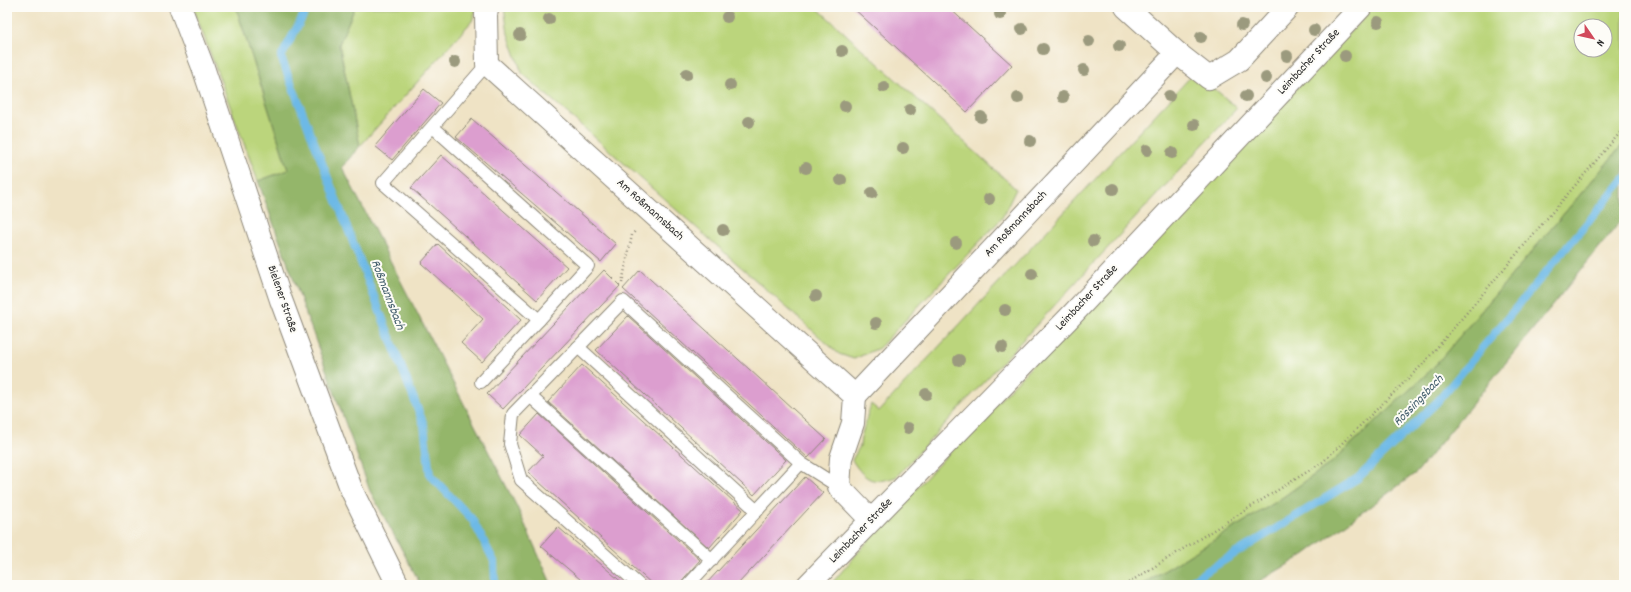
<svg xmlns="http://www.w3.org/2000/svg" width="1631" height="592" font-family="Dekko,sans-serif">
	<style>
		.green { fill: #bbd57b; stroke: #738053; fill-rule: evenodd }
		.forest { fill: #94b66b; stroke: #60704b }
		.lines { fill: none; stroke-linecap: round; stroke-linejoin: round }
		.stream { stroke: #6db9e6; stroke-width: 8 }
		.building { fill: #dc9ecf }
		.service-casing { stroke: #8d8778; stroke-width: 14 }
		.minor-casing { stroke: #8d8778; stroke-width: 24 }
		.tertiary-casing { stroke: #8d8778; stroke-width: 24 }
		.path { stroke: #8d8778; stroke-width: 2.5; stroke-dasharray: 1 3; stroke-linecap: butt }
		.service { stroke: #fff; stroke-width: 12 }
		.minor { stroke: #fff; stroke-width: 22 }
		.tertiary { stroke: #fff; stroke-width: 22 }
		.tree { fill: #9b9a7e }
		.labels { text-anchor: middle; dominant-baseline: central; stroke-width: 4; stroke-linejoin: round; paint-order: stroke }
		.street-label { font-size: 12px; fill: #2b2b2b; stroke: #fdfcf7 }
		.water-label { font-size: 13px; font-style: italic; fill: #425d6c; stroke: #fdfcf7 }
	</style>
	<rect width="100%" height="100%" fill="#fdfcf7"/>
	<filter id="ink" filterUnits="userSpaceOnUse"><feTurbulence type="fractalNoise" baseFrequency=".025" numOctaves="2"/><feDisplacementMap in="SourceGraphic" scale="8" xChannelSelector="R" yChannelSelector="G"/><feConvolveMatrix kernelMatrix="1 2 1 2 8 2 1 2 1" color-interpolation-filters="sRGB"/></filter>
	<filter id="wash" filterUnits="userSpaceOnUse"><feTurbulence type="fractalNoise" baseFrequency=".012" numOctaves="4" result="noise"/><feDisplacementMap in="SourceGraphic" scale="16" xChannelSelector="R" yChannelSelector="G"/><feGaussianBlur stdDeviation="0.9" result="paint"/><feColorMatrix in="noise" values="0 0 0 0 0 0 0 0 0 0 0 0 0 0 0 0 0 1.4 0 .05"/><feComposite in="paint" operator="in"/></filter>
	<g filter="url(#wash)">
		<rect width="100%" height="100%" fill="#efe3c5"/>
		<g class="green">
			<polygon points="193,7 236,7 288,170 258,181"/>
			<polygon points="355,7 477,7 472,21 360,146 339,44"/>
			<polygon points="504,7 816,7 1016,189 1002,218 879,348 854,359 839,354 522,73 508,34"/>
			<path d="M1374,7H1624V143L1432,369L1331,463L1276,502L1141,585H830L875,533L949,453ZM1581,26H1605V50H1581Z"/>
			<path d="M1195,72L1237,108L896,477C872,485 865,480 852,460L860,446L861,437L871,404L879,411Z"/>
		</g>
		<g class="forest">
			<polygon points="236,7 355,7 339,44 360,146 342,167 517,507 550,581 553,585 421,585 370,491 258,181 288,170"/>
			<polygon points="1624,143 1624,217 1417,472 1304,555 1253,585 1141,585 1276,502 1331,463 1432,369"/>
		</g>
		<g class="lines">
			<g class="stream">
				<polyline points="308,7 281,57 424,425 430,475 472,519 494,561 495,585"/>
				<polyline points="1184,585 1358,478 1437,402 1624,179"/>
			</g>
		</g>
		<g id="blocks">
			<g class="building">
				<polygon points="852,7 948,7 1012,65 967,112"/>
				<polygon points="424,89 441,103 392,160 375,146"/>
				<polygon points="472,119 616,244 601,262 456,137"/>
				<polygon points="441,155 567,267 537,300 411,188"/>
				<polygon points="438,244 521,320 482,362 461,343 483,319 421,263"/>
				<polygon points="604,270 620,286 503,409 487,394"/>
				<polygon points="640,270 826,439 808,458 623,289"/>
				<polygon points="628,316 786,460 754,495 596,350"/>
				<polygon points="582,365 743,510 709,548 548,402"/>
				<polygon points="539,414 700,560 678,585 653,585 528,472 543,456 520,435"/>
				<polygon points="805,477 823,493 737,585 705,585"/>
				<polygon points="558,527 625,585 587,585 541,546"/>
			</g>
		</g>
	</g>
	<g filter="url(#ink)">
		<use href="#blocks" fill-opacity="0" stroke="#8d8778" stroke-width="1"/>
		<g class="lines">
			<defs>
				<g id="service">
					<polyline points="433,127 588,266 539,320 383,183 487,64"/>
					<polyline points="578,347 757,511"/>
					<polyline points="481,382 539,320"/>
					<polyline points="530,396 712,560"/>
					<polyline points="639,585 521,480 510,444 513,414 623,301 801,463 839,487"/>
					<polyline points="688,585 801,463"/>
				</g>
				<g id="minor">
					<polyline points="180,7 203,67 281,300 352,491 398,585"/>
					<polyline points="488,7 486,14 487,64 855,396 853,423 841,458 839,487 871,520"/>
					<polyline points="1126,7 1177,53 1209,78 1239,60 1288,7"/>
					<polyline points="855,396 1177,53"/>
				</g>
				<polyline id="tertiary" points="808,585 1069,318 1361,7"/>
			</defs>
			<use href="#service" class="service-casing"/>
			<use href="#minor" class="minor-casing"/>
			<use href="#tertiary" class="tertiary-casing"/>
			<g class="path">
				<polyline points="622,283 632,235 636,230"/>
				<polyline points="1125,585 1323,462 1423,364 1624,128"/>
			</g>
			<use href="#service" class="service"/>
			<use href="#minor" class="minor"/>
			<use href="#tertiary" class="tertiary"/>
		</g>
		<g class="tree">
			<circle cx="1000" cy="14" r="6"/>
			<circle cx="727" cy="17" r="6"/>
			<circle cx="549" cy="19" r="6"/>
			<circle cx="1378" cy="22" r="6"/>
			<circle cx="1242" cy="25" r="6"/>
			<circle cx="1022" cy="29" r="6"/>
			<circle cx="1314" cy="30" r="6"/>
			<circle cx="520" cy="35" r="6"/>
			<circle cx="1201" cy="37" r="6"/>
			<circle cx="1089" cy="41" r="6"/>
			<circle cx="1119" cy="46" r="6"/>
			<circle cx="1043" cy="49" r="6"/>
			<circle cx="842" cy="51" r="6"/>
			<circle cx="1287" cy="56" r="6"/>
			<circle cx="1345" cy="56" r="6"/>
			<circle cx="455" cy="62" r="6"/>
			<circle cx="1084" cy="70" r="6"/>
			<circle cx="687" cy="74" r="6"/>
			<circle cx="1266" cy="78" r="6"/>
			<circle cx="730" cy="85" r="6"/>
			<circle cx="884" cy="87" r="6"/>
			<circle cx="1169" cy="96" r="6"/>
			<circle cx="1246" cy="96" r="6"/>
			<circle cx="1063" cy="97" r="6"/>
			<circle cx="1018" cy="98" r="6"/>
			<circle cx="845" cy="106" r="6"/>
			<circle cx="910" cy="110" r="6"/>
			<circle cx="981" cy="117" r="6"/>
			<circle cx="749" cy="122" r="6"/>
			<circle cx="1194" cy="125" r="6"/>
			<circle cx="1030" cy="141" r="6"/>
			<circle cx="903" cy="148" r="6"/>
			<circle cx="1147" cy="150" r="6"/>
			<circle cx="1172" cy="153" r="6"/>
			<circle cx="806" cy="168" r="6"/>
			<circle cx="841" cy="180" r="6"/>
			<circle cx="1113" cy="189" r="6"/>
			<circle cx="872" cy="193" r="6"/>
			<circle cx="989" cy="199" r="6"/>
			<circle cx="723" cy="230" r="6"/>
			<circle cx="1093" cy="241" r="6"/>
			<circle cx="956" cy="243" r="6"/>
			<circle cx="1032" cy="274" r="6"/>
			<circle cx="816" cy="296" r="6"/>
			<circle cx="1005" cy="310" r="6"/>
			<circle cx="876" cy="323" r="6"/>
			<circle cx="1002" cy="347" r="6"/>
			<circle cx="959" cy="360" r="6"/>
			<circle cx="926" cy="394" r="6"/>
			<circle cx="908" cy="428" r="6"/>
		</g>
	</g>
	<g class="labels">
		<g class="street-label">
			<text transform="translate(1309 62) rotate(-47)">Leimbacher Straße</text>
			<text transform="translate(650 210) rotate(42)">Am Roßmannsbach</text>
			<text transform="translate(1016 224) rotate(-47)">Am Roßmannsbach</text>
			<text transform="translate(1087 298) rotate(-47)">Leimbacher Straße</text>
			<text transform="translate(282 299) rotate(71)">Bielener Straße</text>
			<text transform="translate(861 531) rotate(-46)">Leimbacher Straße</text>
		</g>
		<g class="water-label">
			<text transform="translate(387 295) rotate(69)">Roßmannsbach</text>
			<text transform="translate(1419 401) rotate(-46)">Rössingsbach</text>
		</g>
	</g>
	<rect width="1631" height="592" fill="none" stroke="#fdfcf7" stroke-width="24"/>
	<g transform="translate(1593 38) rotate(124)"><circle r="19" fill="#fdfcf7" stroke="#a9a8a5"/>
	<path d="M0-3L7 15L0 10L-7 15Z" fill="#d1495b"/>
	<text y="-6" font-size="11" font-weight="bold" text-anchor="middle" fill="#2b2b2b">N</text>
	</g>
</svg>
